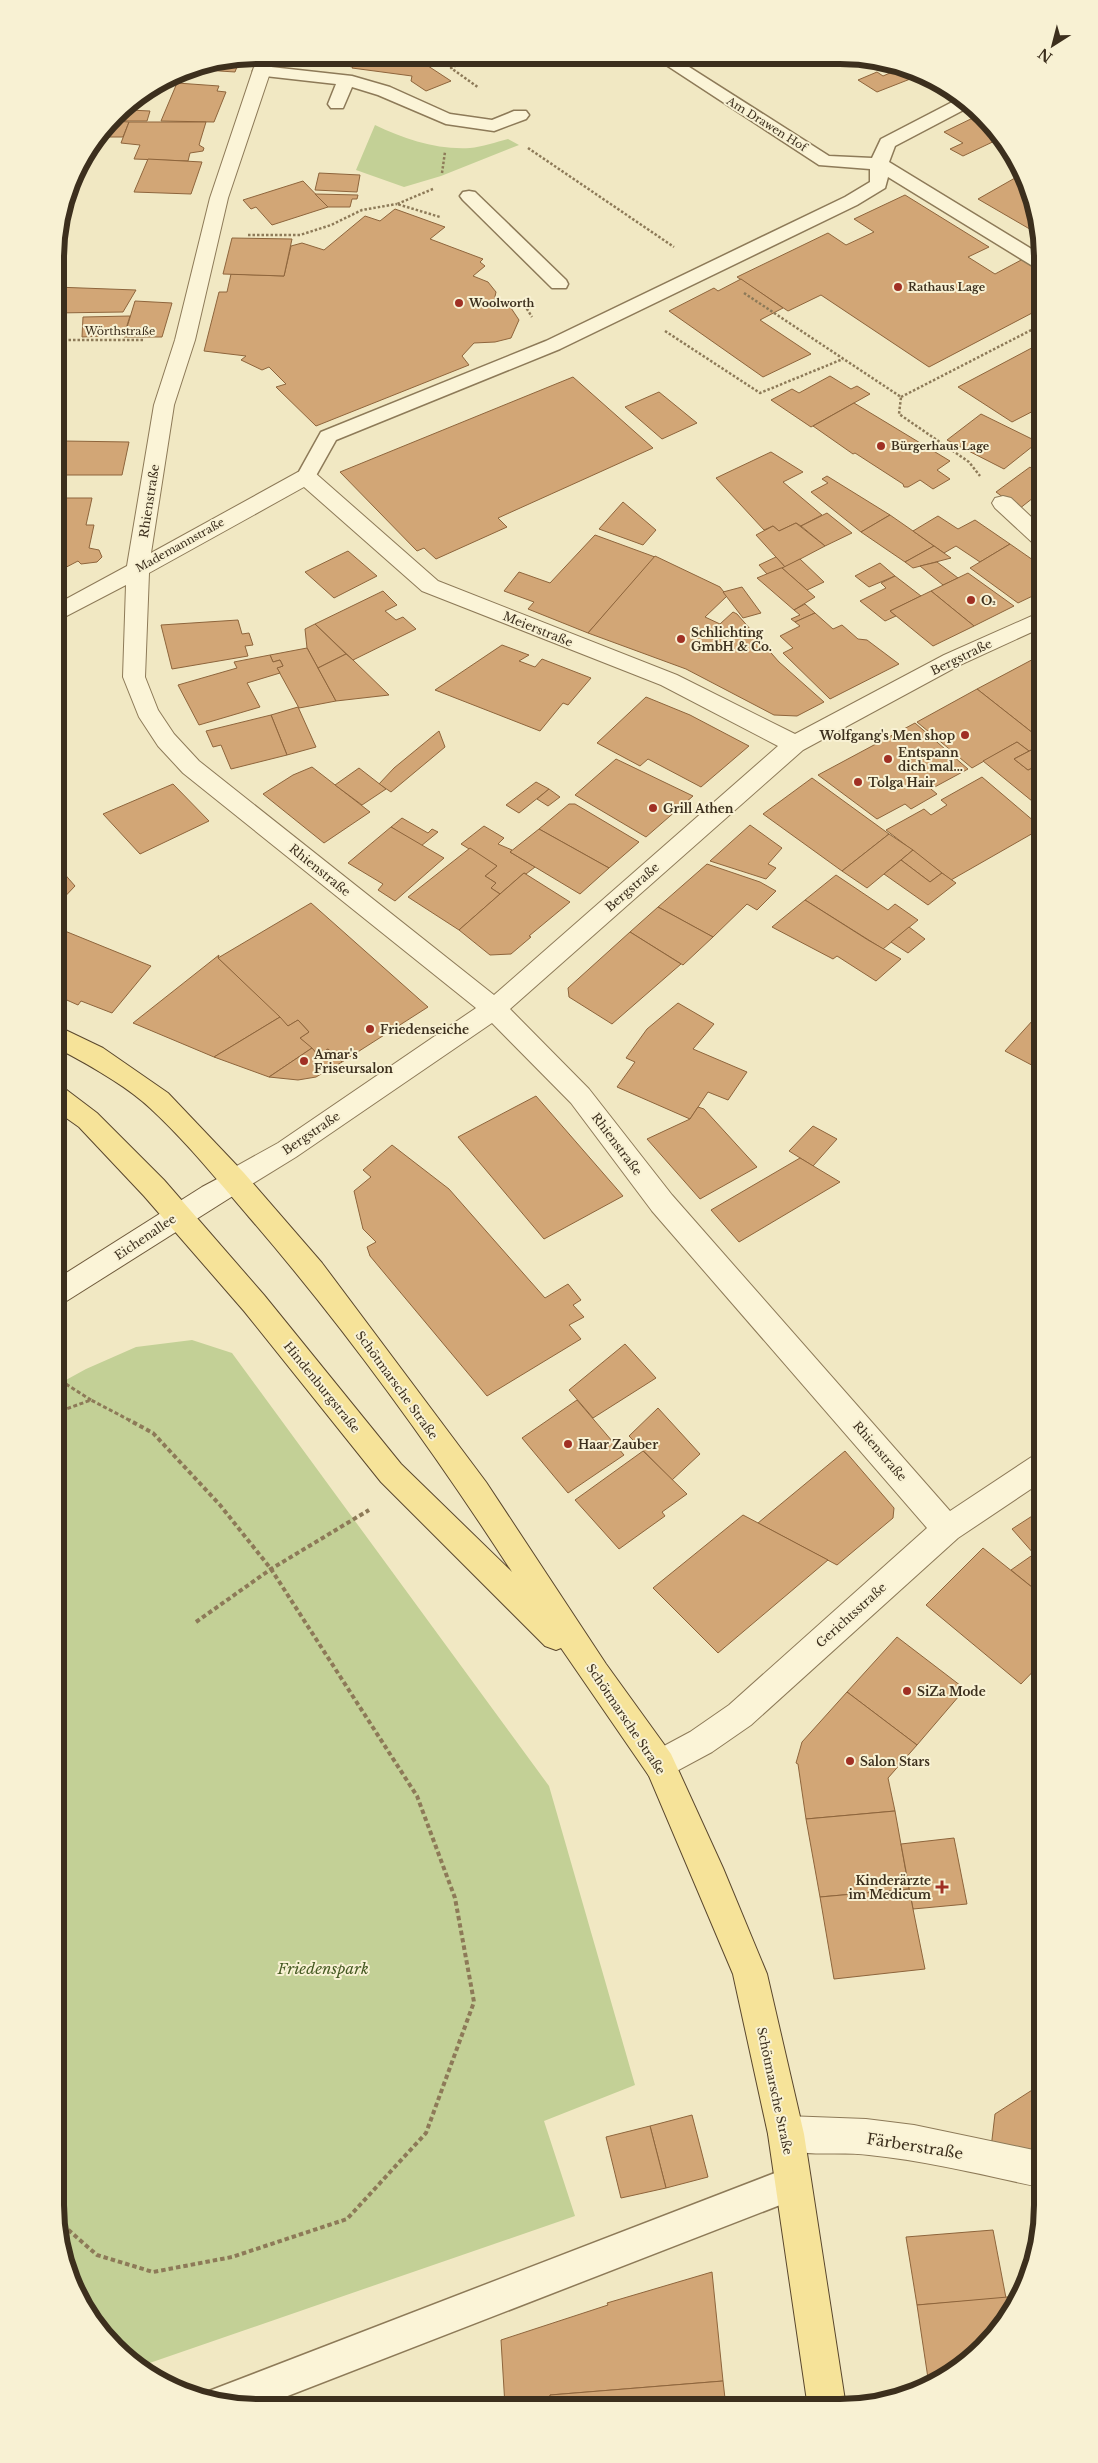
<svg xmlns="http://www.w3.org/2000/svg" width="1098" height="2463" font-family="'Libre Baskerville',serif">
	<style>
		.green { fill: #c3d096 }
		.building { fill: #d2a676; stroke: #8e653c }
		.lines { fill: none; stroke-linecap: round; stroke-linejoin: round }
		.lane-casing { stroke: #8d7a58; stroke-width: 3 }
		.street-casing { stroke: #8d7a58; stroke-width: 2 }
		.secondary-casing { stroke: #6f5a3b; stroke-width: 2 }
		.primary-casing { stroke: #5a472d; stroke-width: 2 }
		.path-far2 { stroke: #8d7a58; stroke-width: 2.5; stroke-dasharray: 2.5 2; stroke-linecap: butt }
		.path-far1 { stroke: #8d7a58; stroke-width: 3; stroke-dasharray: 4 2.5; stroke-linecap: butt }
		.path { stroke: #8d7a58; stroke-width: 4; stroke-dasharray: 4.5 3; stroke-linecap: butt }
		.lane { fill: #fbf4d7; fill-rule: evenodd }
		.street { fill: #fbf4d7; fill-rule: evenodd }
		.secondary { fill: #fbf4d7; fill-rule: evenodd }
		.primary { fill: #f6e399; fill-rule: evenodd }
		.poi-dot { fill: #a03024; stroke: #f8f1d3; stroke-width: 2 }
		.labels { text-anchor: middle; dominant-baseline: central; stroke-width: 4; stroke-linejoin: round; paint-order: stroke }
		.far-street-label { font-size: 11px; fill: #3c2f1d; stroke: #f8f1d3 }
		.far-poi-label { font-size: 11px; font-weight: bold; fill: #3c2f1d; stroke: #f8f1d3; text-anchor: start }
		.street-label { font-size: 12px; fill: #3c2f1d; stroke: #f8f1d3 }
		.poi-label { font-size: 12px; font-weight: bold; fill: #3c2f1d; stroke: #f8f1d3; text-anchor: start }
		.near-park-label { font-size: 15px; font-style: italic; fill: #465a23; stroke: #f8f1d3 }
		.near-street-label { font-size: 15px; fill: #3c2f1d; stroke: #f8f1d3 }
		.rim { fill: none; stroke: #3c2f1d; stroke-width: 6 }
	</style>
	<rect width="100%" height="100%" fill="#f1e8c3"/>
	<g class="green">
		<path d="M375,125C404,139 437,150 470,148C482,147 496,142 508,139L519,145L441,176L404,187L356,170Z"/>
		<path d="M192,1340L232,1353L549,1786L635,2085L544,2121L575,2216L138,2367C102,2343 74,2300 62,2259C57,2242 57,2222 55,2205V1386L86,1369L136,1347Z"/>
	</g>
	<g class="building">
		<polygon points="293,55 359,56 353,67 291,58"/>
		<polygon points="359,56 406,56 419,63 422,62 451,81 426,91 411,81 412,76 352,68"/>
		<polygon points="240,59 235,72 189,69"/>
		<polygon points="897,65 923,74 877,92 858,80 877,72 883,76 890,73 885,69"/>
		<polygon points="177,83 219,86 217,91 226,92 214,122 161,121"/>
		<polygon points="120,110 129,110 150,111 147,121 112,121"/>
		<polygon points="979,115 984,118 1001,138 963,156 950,149 963,143 944,132"/>
		<polygon points="112,121 129,122 123,137 100,137"/>
		<polygon points="129,122 206,122 199,145 204,148 203,151 190,153 188,161 134,159 140,145 121,143"/>
		<polygon points="148,159 202,162 191,194 134,192"/>
		<polygon points="319,173 360,175 357,192 315,190"/>
		<polygon points="1022,174 1036,205 1040,235 978,199"/>
		<polygon points="303,181 328,207 272,225 256,207 251,209 243,200"/>
		<polygon points="315,194 358,195 357,199 352,199 350,207 328,207"/>
		<polygon points="905,195 989,247 968,257 995,274 1025,258 1043,269 1043,318 1034,312 929,367 821,295 788,311 737,277 828,233 846,245 874,232 854,219"/>
		<polygon points="395,209 445,227 430,239 483,259 480,262 485,266 473,276 488,282 496,292 494,301 511,308 519,320 511,338 495,342 474,343 462,356 469,365 316,426 276,387 286,384 269,367 262,370 241,360 246,356 204,351 219,292 227,292 231,274 284,276 291,246 302,243 324,250 365,216 380,221"/>
		<polygon points="232,238 292,239 284,276 223,274"/>
		<polygon points="741,279 783,308 760,320 811,354 763,377 669,311 714,288 718,291"/>
		<polygon points="55,287 136,290 123,312 55,313"/>
		<polygon points="135,301 172,303 162,337 124,337"/>
		<polygon points="130,316 124,335 82,337 83,317"/>
		<polygon points="1043,342 1043,406 1012,422 958,387"/>
		<polygon points="830,376 851,389 857,386 870,394 811,427 771,400 792,389 799,393"/>
		<polygon points="573,377 653,448 498,518 507,527 436,559 424,548 417,551 340,472"/>
		<polygon points="659,392 697,423 662,439 625,407"/>
		<polygon points="854,403 950,461 937,470 950,479 933,489 920,480 908,487 904,487 903,484 855,453 853,454 813,426"/>
		<polygon points="981,414 1038,442 1004,469 947,440"/>
		<polygon points="64,441 129,442 122,475 57,475"/>
		<polygon points="771,452 803,472 783,482 822,515 801,526 796,523 779,531 773,526 764,530 716,478"/>
		<polygon points="1030,467 1043,478 1043,490 1019,509 996,492"/>
		<polygon points="827,476 890,515 861,532 811,492 828,483 822,479"/>
		<polygon points="55,498 92,498 86,525 94,525 89,548 99,550 102,557 97,562 81,564 78,561 55,573"/>
		<polygon points="623,502 656,530 643,545 599,529"/>
		<polygon points="1043,512 1043,532 1028,519"/>
		<polygon points="827,513 852,533 825,546 801,526"/>
		<polygon points="890,515 913,531 934,546 905,562 861,532"/>
		<polygon points="938,516 958,529 975,520 1010,544 980,562 956,546 944,553 913,531"/>
		<polygon points="796,523 825,546 785,567 756,535 773,526 779,531"/>
		<polygon points="595,535 655,557 588,633 528,609 534,602 504,591 519,572 550,583"/>
		<polygon points="1010,544 1043,567 1043,591 1018,603 970,568"/>
		<polygon points="934,546 951,558 913,568 905,562"/>
		<polygon points="348,551 377,576 334,598 305,572"/>
		<polygon points="655,556 720,587 727,596 705,617 720,624 733,612 737,614 779,662 824,702 797,716 774,715 686,669 588,633"/>
		<polygon points="776,557 785,567 767,574 759,565"/>
		<polygon points="800,559 824,582 807,590 782,568"/>
		<polygon points="937,562 958,578 943,585 920,566"/>
		<polygon points="880,563 895,576 869,587 855,576"/>
		<polygon points="781,568 782,568 815,597 794,610 757,578"/>
		<polygon points="968,573 1014,606 974,626 931,591"/>
		<polygon points="895,576 921,596 890,611 896,616 885,621 860,601 886,588 881,583"/>
		<polygon points="742,587 761,613 743,618 723,592"/>
		<polygon points="383,591 397,605 385,611 396,620 403,617 416,629 353,660 315,624"/>
		<polygon points="931,591 974,626 933,646 890,611"/>
		<polygon points="805,604 815,613 795,622 791,619 800,615 794,610"/>
		<polygon points="815,613 833,629 842,625 858,639 867,640 899,664 830,699 783,653 793,648 780,636 800,626 795,622"/>
		<polygon points="238,620 242,634 249,633 253,645 245,646 248,656 172,669 161,625"/>
		<polygon points="315,624 346,654 318,668 307,648 305,629"/>
		<polygon points="502,645 529,655 519,661 535,667 542,659 591,678 568,705 563,703 540,731 435,690"/>
		<polygon points="307,648 336,701 299,708 277,668 283,666 280,660 273,662 270,655"/>
		<polygon points="346,654 353,660 389,695 336,701 318,668"/>
		<polygon points="270,655 273,662 280,660 283,666 277,668 280,673 247,683 260,707 199,725 178,685 237,668 234,662"/>
		<polygon points="1041,655 1043,656 1043,734 1038,737 977,689"/>
		<polygon points="977,689 1043,741 1043,744 1029,751 1017,742 972,768 917,722"/>
		<polygon points="646,697 690,715 749,746 701,787 648,759 640,766 597,743"/>
		<polygon points="298,707 316,747 287,755 271,715"/>
		<polygon points="271,715 287,755 231,769 221,745 213,747 206,731"/>
		<polygon points="915,723 968,769 931,789 937,794 911,809 905,804 877,819 818,775"/>
		<polygon points="439,731 445,747 391,792 379,784 394,768"/>
		<polygon points="1017,742 1029,751 1014,759 1028,770 1032,768 1043,776 1043,810 983,761"/>
		<polygon points="1043,744 1043,776 1032,768 1028,770 1014,759"/>
		<polygon points="616,759 693,796 646,837 575,795"/>
		<polygon points="312,767 370,812 324,843 263,794 293,775"/>
		<polygon points="359,768 386,789 362,805 335,785"/>
		<polygon points="982,777 1042,828 951,880 886,830 924,809 931,815 947,805 941,800"/>
		<polygon points="812,778 889,834 842,871 763,814"/>
		<polygon points="536,782 549,789 519,813 506,805"/>
		<polygon points="173,784 209,821 140,854 103,814"/>
		<polygon points="549,789 560,797 548,806 537,799"/>
		<polygon points="569,804 575,804 639,842 609,868 539,829"/>
		<polygon points="402,818 428,833 432,829 438,832 421,846 391,827"/>
		<polygon points="750,825 782,848 768,864 776,868 766,879 710,861"/>
		<polygon points="484,826 504,838 498,844 512,850 510,852 535,867 526,874 524,873 500,894 491,888 496,883 485,876 497,866 461,844"/>
		<polygon points="391,827 444,858 395,901 378,890 383,884 348,863"/>
		<polygon points="539,829 609,868 580,894 510,852"/>
		<polygon points="889,834 913,850 867,888 842,871"/>
		<polygon points="470,848 497,866 485,876 496,883 491,888 500,894 459,930 408,897"/>
		<polygon points="913,850 942,873 930,882 901,860"/>
		<polygon points="901,860 930,882 942,873 956,883 928,905 884,874"/>
		<polygon points="55,863 75,886 55,907"/>
		<polygon points="707,864 760,882 776,891 757,910 747,904 713,937 658,907"/>
		<polygon points="524,873 570,902 529,936 531,937 511,954 490,955 459,930"/>
		<polygon points="836,875 888,910 895,904 918,920 883,949 805,900"/>
		<polygon points="805,900 868,940 901,959 876,981 837,956 833,959 772,927"/>
		<polygon points="311,903 428,1007 342,1062 328,1049 318,1055 300,1038 309,1032 298,1020 288,1026 218,958"/>
		<polygon points="658,907 713,937 683,965 630,932"/>
		<polygon points="55,927 151,966 112,1013 81,1001 78,1005 60,997 55,1002"/>
		<polygon points="909,927 925,939 908,953 891,942"/>
		<polygon points="630,932 681,964 612,1024 569,997 568,988"/>
		<polygon points="219,955 218,958 280,1017 214,1057 133,1023"/>
		<polygon points="678,1003 714,1024 693,1049 747,1072 728,1100 708,1092 690,1119 617,1087 635,1062 626,1058 647,1029"/>
		<polygon points="1043,1009 1043,1071 1005,1051"/>
		<polygon points="280,1017 288,1026 298,1020 309,1032 300,1038 312,1048 269,1077 214,1057"/>
		<polygon points="312,1048 318,1055 328,1049 342,1062 316,1077 298,1080 269,1077"/>
		<polygon points="536,1096 623,1196 544,1239 458,1137"/>
		<polygon points="698,1107 704,1109 757,1167 700,1199 647,1139 690,1119"/>
		<polygon points="813,1126 837,1139 813,1166 789,1151"/>
		<polygon points="392,1145 449,1189 545,1298 568,1284 581,1300 573,1305 584,1317 569,1325 581,1339 487,1396 370,1256 367,1247 376,1242 363,1229 354,1191 371,1177 363,1170"/>
		<polygon points="800,1158 840,1182 739,1242 711,1210"/>
		<polygon points="625,1344 656,1378 593,1418 569,1390"/>
		<polygon points="577,1400 624,1455 568,1493 522,1438"/>
		<polygon points="658,1408 700,1454 672,1480 629,1436"/>
		<polygon points="643,1451 687,1494 662,1512 665,1516 619,1549 575,1500"/>
		<polygon points="845,1451 894,1508 893,1518 837,1565 758,1523"/>
		<polygon points="1043,1509 1043,1596 1011,1570 1034,1554 1012,1529"/>
		<polygon points="743,1515 828,1560 718,1653 653,1588"/>
		<polygon points="983,1548 1043,1596 1043,1620 1035,1628 1043,1634 1043,1661 1021,1684 926,1605"/>
		<polygon points="897,1637 965,1689 917,1745 847,1692"/>
		<polygon points="847,1692 917,1745 888,1778 895,1811 806,1819 798,1764 796,1763 802,1742"/>
		<polygon points="895,1811 909,1889 820,1897 806,1819"/>
		<polygon points="954,1838 967,1904 913,1909 901,1844"/>
		<polygon points="909,1889 925,1969 834,1979 820,1897"/>
		<polygon points="1043,2083 1043,2161 991,2148 995,2114"/>
		<polygon points="692,2115 708,2177 666,2188 650,2126"/>
		<polygon points="650,2126 666,2188 621,2198 606,2137"/>
		<polygon points="993,2230 1006,2298 917,2305 906,2237"/>
		<polygon points="712,2272 723,2381 550,2395 551,2406 505,2406 501,2340 608,2305 607,2303"/>
		<polygon points="1019,2296 1001,2329 953,2374 929,2385 917,2305"/>
		<polygon points="723,2381 726,2407 551,2406 550,2395"/>
	</g>
	<g class="lines">
		<defs>
			<g id="lane">
				<polygon points="654,57 675,58 829,156 872,158 881,139 962,97 973,105 895,146 889,162 1043,256 1043,270 1036,268 888,177 885,188 857,205 560,349 336,440 313,481 306,483 299,481 296,477 321,432 546,341 845,197 870,182 870,169 819,165"/>
				<polygon points="262,66 352,76 390,87 450,114 492,120 514,111 526,111 529,115 526,119 494,131 446,124 378,95 352,87 343,108 331,108 328,104 336,84 256,75 253,71 256,67"/>
				<polygon points="469,191 475,192 566,280 568,284 566,288 552,288 463,200 460,196 463,192"/>
				<polygon points="793,2166 805,2171 810,2183 805,2195 793,2200 267,2404 219,2404 206,2400 209,2391 222,2386"/>
			</g>
			<g id="street">
				<path d="M258,55H276L228,198L195,340L174,405L151,553L298,472L306,470L314,472L438,581L677,675L795,734L944,655L1043,611V627L960,665L803,750L510,1009L589,1089L672,1195L950,1511L1033,1456L1043,1452V1481L958,1538L751,1725L712,1752L660,1780L649,1776L644,1765L649,1754L690,1732L729,1705L927,1528L652,1211L571,1103L492,1023L296,1157L244,1189L234,1192L224,1189L220,1181L224,1173L278,1143L476,1008L183,773L158,746L139,717L123,677L126,585L55,622V605L127,566L154,405L175,340L210,198ZM304,487L422,591L661,685L778,746L494,995L199,761L174,734L158,710L145,677L149,573Z"/>
				<polygon points="1003,496 1011,498 1043,528 1043,547 1035,545 995,508 992,503 995,498"/>
				<path d="M786,2116L866,2119L914,2125L1043,2152V2188C985,2175 927,2161 869,2155C838,2151 803,2158 774,2146L768,2134L774,2122Z"/>
			</g>
			<polygon id="secondary" points="234,1170 244,1173 248,1181 244,1189 65,1302 55,1305 55,1280 202,1187"/>
			<path id="primary" d="M55,1025L103,1048L168,1093L244,1173L322,1263L486,1482L606,1664L671,1754L723,1868L767,1974L804,2134L846,2407L808,2408L768,2134L733,1974L649,1776L561,1648L556,1650L545,1646L381,1482L244,1311L144,1196L79,1127L55,1110V1085L64,1088L97,1113L164,1180L264,1295L401,1464L512,1572C433,1450 344,1327 249,1217C218,1181 185,1140 150,1108C127,1086 84,1062 55,1047Z"/>
		</defs>
		<use href="#lane" class="lane-casing"/>
		<use href="#street" class="street-casing"/>
		<use href="#secondary" class="secondary-casing"/>
		<use href="#primary" class="primary-casing"/>
		<g class="path-far2">
			<polyline points="477,56 451,68 479,88"/>
			<polyline points="528,148 674,247"/>
			<polyline points="442,173 445,152"/>
			<polyline points="433,189 397,204 440,217"/>
			<polyline points="248,235 300,235 331,225 362,210 397,204"/>
			<polyline points="744,293 901,397 899,414 969,462 980,476"/>
			<polyline points="522,301 532,317"/>
			<polyline points="665,331 760,393 843,359"/>
			<polyline points="55,340 145,340"/>
			<polyline points="901,397 1043,324"/>
		</g>
		<g class="path-far1">
			<polyline points="55,1377 91,1400"/>
			<polyline points="55,1413 91,1400 131,1421"/>
		</g>
		<g class="path">
			<polyline points="196,1622 271,1569 369,1510"/>
			<polyline points="57,2220 97,2255 153,2272 232,2257 347,2219 426,2133 474,2002 455,1898 417,1796 271,1569 220,1505 153,1433 129,1420"/>
		</g>
		<use href="#lane" class="lane"/>
		<use href="#street" class="street"/>
		<use href="#secondary" class="secondary"/>
		<use href="#primary" class="primary"/>
	</g>
	<g class="poi-dot">
		<circle cx="898" cy="287" r="5"/>
		<circle cx="459" cy="303" r="5"/>
		<circle cx="881" cy="446" r="5"/>
		<circle cx="971" cy="600" r="5"/>
		<circle cx="681" cy="639" r="5"/>
		<circle cx="965" cy="735" r="5"/>
		<circle cx="888" cy="759" r="5"/>
		<circle cx="858" cy="782" r="5"/>
		<circle cx="653" cy="808" r="5"/>
		<circle cx="370" cy="1029" r="5"/>
		<circle cx="304" cy="1061" r="5"/>
		<circle cx="568" cy="1444" r="5"/>
		<circle cx="907" cy="1691" r="5"/>
		<circle cx="850" cy="1761" r="5"/>
		<path d="M939.5 1879.5h5v5h5v5h-5v5h-5v-5h-5v-5h5z"/>
	</g>
	<g class="labels">
		<g class="far-street-label">
			<text transform="translate(767 124) rotate(32)">Am Drawen Hof</text>
			<text x="120" y="331">Wörthstraße</text>
			<text transform="translate(180 545) rotate(-29)">Mademannstraße</text>
		</g>
		<g class="far-poi-label">
			<text x="908" y="287">Rathaus Lage</text>
			<text x="469" y="303">Woolworth</text>
			<text x="891" y="446">Bürgerhaus Lage</text>
		</g>
		<g class="street-label">
			<text transform="translate(149 501) rotate(-81)">Rhienstraße</text>
			<text transform="translate(538 629) rotate(22)">Meierstraße</text>
			<text transform="translate(961 657) rotate(-26)">Bergstraße</text>
			<text transform="translate(320 870) rotate(39)">Rhienstraße</text>
			<text transform="translate(632 887) rotate(-41)">Bergstraße</text>
			<text transform="translate(311 1133) rotate(-34)">Bergstraße</text>
			<text transform="translate(617 1144) rotate(53)">Rhienstraße</text>
			<text transform="translate(145 1237) rotate(-34)">Eichenallee</text>
			<text transform="translate(397 1385) rotate(54)">Schötmarsche Straße</text>
			<text transform="translate(322 1387) rotate(51)">Hindenburgstraße</text>
			<text transform="translate(880 1451) rotate(49)">Rhienstraße</text>
			<text transform="translate(851 1615) rotate(-42)">Gerichtsstraße</text>
			<text transform="translate(626 1719) rotate(56)">Schötmarsche Straße</text>
			<text transform="translate(775 2091) rotate(78)">Schötmarsche Straße</text>
		</g>
		<g class="poi-label">
			<text x="981" y="600">O₂</text>
			<text x="691" y="632">Schlichting<tspan x="691" dy="14">GmbH &amp; Co.</tspan></text>
			<text x="955" y="735" text-anchor="end">Wolfgang's Men shop</text>
			<text x="898" y="752">Entspann<tspan x="898" dy="14">dich mal...</tspan></text>
			<text x="868" y="782">Tolga Hair</text>
			<text x="663" y="808">Grill Athen</text>
			<text x="380" y="1029">Friedenseiche</text>
			<text x="314" y="1054">Amar's<tspan x="314" dy="14">Friseursalon</tspan></text>
			<text x="578" y="1444">Haar Zauber</text>
			<text x="917" y="1691">SiZa Mode</text>
			<text x="860" y="1761">Salon Stars</text>
			<text x="931" y="1880" text-anchor="end">Kinderärzte<tspan x="931" dy="14">im Medicum</tspan></text>
		</g>
		<g class="near-park-label">
			<text x="323" y="1968">Friedenspark</text>
		</g>
		<g class="near-street-label">
			<text transform="translate(915 2146) rotate(9)">Färberstraße</text>
		</g>
	</g>
	<path d="M0 0H1098V2463H0ZM258 64H840A194 194 0 0 1 1034 258V2205A194 194 0 0 1 840 2399H258A194 194 0 0 1 64 2205V258A194 194 0 0 1 258 64Z" fill="#f8f1d3" fill-rule="evenodd"/>
	<path class="rim" d="M258 64H840A194 194 0 0 1 1034 258V2205A194 194 0 0 1 840 2399H258A194 194 0 0 1 64 2205V258A194 194 0 0 1 258 64Z"/>
	<g transform="translate(1053 45) rotate(216)" stroke="#f8f1d3" stroke-width="4" paint-order="stroke">
	<path d="M0-4L9 19L0 12L-9 19Z" fill="#3c2f1d"/>
	<text y="-8" font-size="14" font-weight="bold" text-anchor="middle" fill="#3c2f1d">N</text>
	</g>
</svg>
